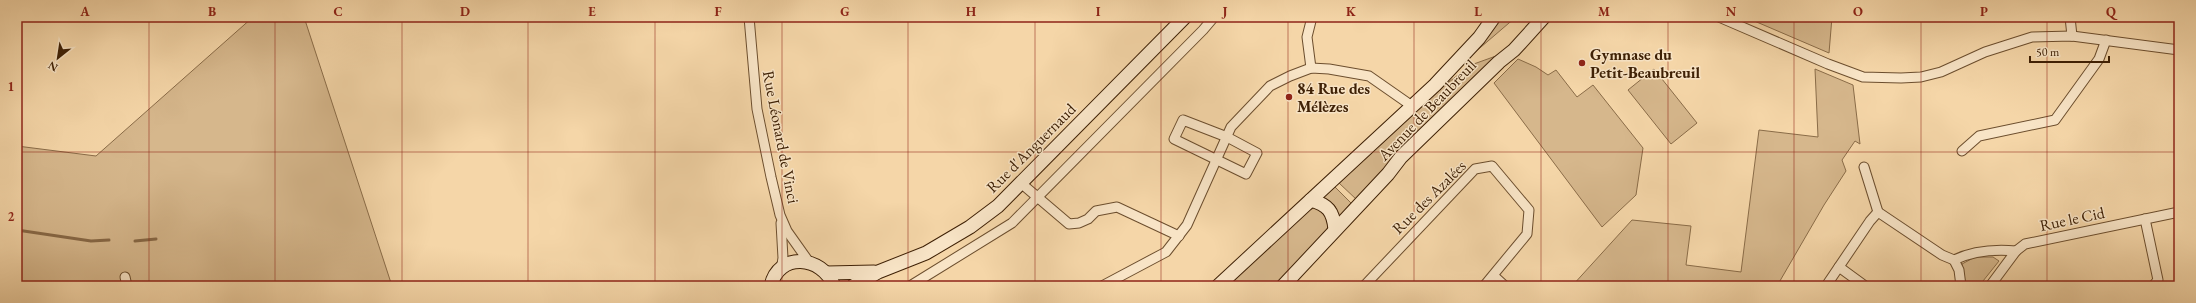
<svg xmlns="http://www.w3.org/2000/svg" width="2196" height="303" font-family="'EB Garamond',serif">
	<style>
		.green { fill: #d6b78c; stroke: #8a6c48 }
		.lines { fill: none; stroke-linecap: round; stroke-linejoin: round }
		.stream { stroke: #876846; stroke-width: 3 }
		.street-casing { stroke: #6c4e2e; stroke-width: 11 }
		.secondary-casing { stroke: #3e2005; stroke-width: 15 }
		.street { stroke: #f8e4c6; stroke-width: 9 }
		.secondary { stroke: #f8e4c6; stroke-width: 13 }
		.grid { fill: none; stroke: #8f2418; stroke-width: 1; stroke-opacity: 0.55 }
		.poi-dot { fill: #8f2418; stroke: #f8e4c6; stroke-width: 1.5 }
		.labels { text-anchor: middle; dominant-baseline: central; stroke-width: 3; stroke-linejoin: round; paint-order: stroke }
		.poi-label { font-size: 16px; font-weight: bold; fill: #3e2005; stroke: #f8e4c6; text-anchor: start }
		.street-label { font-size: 16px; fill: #3e2005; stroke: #f8e4c6 }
		.neatline { fill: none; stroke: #8f2418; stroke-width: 1.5 }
		.grid-label { font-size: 13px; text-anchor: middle; font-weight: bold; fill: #8f2418 }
	</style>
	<rect width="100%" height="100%" fill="#f5d6a8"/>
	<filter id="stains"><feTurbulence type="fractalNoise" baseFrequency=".005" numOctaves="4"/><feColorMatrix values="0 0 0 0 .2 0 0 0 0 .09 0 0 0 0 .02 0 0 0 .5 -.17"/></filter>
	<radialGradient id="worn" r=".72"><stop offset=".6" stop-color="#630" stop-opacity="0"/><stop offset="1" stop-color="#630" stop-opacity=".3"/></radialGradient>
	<g class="green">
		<polygon points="253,17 304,17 392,286 17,286 17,146 96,156"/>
		<polygon points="1498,17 1516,17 1460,65"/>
		<polygon points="1745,17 1832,17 1829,53"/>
		<polygon points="1496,56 1357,200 1339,183 1445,85 1471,65"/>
		<polygon points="1518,59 1536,67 1548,75 1556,70 1577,97 1593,85 1643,148 1636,195 1602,227 1494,83"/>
		<polygon points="1654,69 1697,123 1671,144 1628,90"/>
		<polygon points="1815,69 1853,85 1860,144 1855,141 1842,160 1846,171 1824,205 1777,286 1572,286 1632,220 1691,226 1686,265 1741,272 1759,130 1818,137"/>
		<polygon points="1334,186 1351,203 1339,217 1335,206 1323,197"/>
		<polygon points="1316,207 1323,209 1330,220 1327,229 1276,286 1226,286 1307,211"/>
		<polygon points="1975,257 1993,257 1999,261 1979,286 1964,286 1962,264"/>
	</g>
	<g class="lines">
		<g class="stream">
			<polyline points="17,230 91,241 109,240"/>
			<polyline points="135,241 156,239"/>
		</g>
		<defs>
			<g id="street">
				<polyline points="749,17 757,109 771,177 780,215 787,231 809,262"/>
				<polyline points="1719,17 1828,64 1863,77 1901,78 1921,77 1941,72 1985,52 2032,37 2072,36 2179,50"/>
				<polyline points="2070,17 2072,36"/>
				<polyline points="1311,68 1307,37 1312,17"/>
				<polygon points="1183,120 1227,137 1257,153 1246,174 1174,139"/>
				<polyline points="1962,151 1979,136 2055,120 2099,59 2106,40"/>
				<polyline points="1864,167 1878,212"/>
				<polyline points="1022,184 1069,224 1079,223 1088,219 1096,211 1117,207 1179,236"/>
				<polyline points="2145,219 2158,280 2153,286"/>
				<polyline points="781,223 783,258 781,270"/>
				<polyline points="1954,260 1959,270 1961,286"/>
				<polyline points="1839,267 1865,286"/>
				<polyline points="1494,276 1505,286"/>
				<polyline points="125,277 127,286"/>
				<polyline points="910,286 1012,223 1203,30 1214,17"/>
				<polyline points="1102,286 1166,252 1187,225 1231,127 1270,86 1290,76 1311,68 1329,69 1369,76 1412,106"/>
				<polyline points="1364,286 1475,169 1492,166 1529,210 1527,234 1484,286"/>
				<path d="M1826,286L1870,221L1878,212L1942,255L1954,260C1973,251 1994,249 2016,251"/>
				<polyline points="1990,286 2016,251 2025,244 2179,212"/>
			</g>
			<g id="secondary">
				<path d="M1311,200C1328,205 1333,211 1335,229"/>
				<polyline points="827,273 874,272"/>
				<path d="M771,286C778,252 822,255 834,286"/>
				<polyline points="853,286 878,272 926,253 970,227 998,206 1185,17"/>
				<polyline points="1218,286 1435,85 1479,38 1494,17"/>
				<polyline points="1283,286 1388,174 1401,157 1499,62 1514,50 1544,17"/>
			</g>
		</defs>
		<use href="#street" class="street-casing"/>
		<use href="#secondary" class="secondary-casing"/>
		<use href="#street" class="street"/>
		<use href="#secondary" class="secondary"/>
	</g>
	<path class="grid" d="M149,17V286M275,17V286M402,17V286M528,17V286M655,17V286M782,17V286M908,17V286M1035,17V286M1161,17V286M1288,17V286M1414,17V286M1541,17V286M1668,17V286M1794,17V286M1921,17V286M2047,17V286M17,152H2179"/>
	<g class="poi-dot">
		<circle cx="1582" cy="63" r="4"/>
		<circle cx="1289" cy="97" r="4"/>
	</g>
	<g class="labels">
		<g class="poi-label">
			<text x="1590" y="54">Gymnase du<tspan x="1590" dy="18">Petit-Beaubreuil</tspan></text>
			<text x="1297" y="88">84 Rue des<tspan x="1297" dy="18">Mélèzes</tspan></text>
		</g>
		<g class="street-label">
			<text transform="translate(1427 110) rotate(-46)">Avenue de Beaubreuil</text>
			<text transform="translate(781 137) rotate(79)">Rue Léonard de Vinci</text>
			<text transform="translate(1031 148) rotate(-45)">Rue d'Anguernaud</text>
			<text transform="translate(1429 197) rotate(-45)">Rue des Azalées</text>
			<text transform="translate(2072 219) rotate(-12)">Rue le Cid</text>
		</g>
	</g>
	<rect width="2196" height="303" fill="none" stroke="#f5d6a8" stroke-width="44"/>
	<g transform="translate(58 58) rotate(210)" stroke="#f8e4c6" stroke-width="3" paint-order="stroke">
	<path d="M0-3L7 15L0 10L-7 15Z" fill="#3e2005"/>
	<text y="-6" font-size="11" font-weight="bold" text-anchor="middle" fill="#3e2005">N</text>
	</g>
	<path d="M2030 56v6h79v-6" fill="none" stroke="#3e2005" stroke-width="2"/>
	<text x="2036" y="56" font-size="12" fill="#3e2005" stroke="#f8e4c6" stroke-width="3" paint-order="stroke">50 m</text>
	<rect x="22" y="22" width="2152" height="259" class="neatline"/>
	<g class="grid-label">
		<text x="85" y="16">A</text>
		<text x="212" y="16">B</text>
		<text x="338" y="16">C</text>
		<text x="465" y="16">D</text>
		<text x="592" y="16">E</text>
		<text x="718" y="16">F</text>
		<text x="845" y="16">G</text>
		<text x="971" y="16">H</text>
		<text x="1098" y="16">I</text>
		<text x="1225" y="16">J</text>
		<text x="1351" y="16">K</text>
		<text x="1478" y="16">L</text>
		<text x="1604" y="16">M</text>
		<text x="1731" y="16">N</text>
		<text x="1858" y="16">O</text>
		<text x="1984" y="16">P</text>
		<text x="2111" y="16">Q</text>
		<text x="11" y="91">1</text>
		<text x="11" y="221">2</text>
	</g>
	<rect width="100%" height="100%" filter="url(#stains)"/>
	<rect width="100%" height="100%" fill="url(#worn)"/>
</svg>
